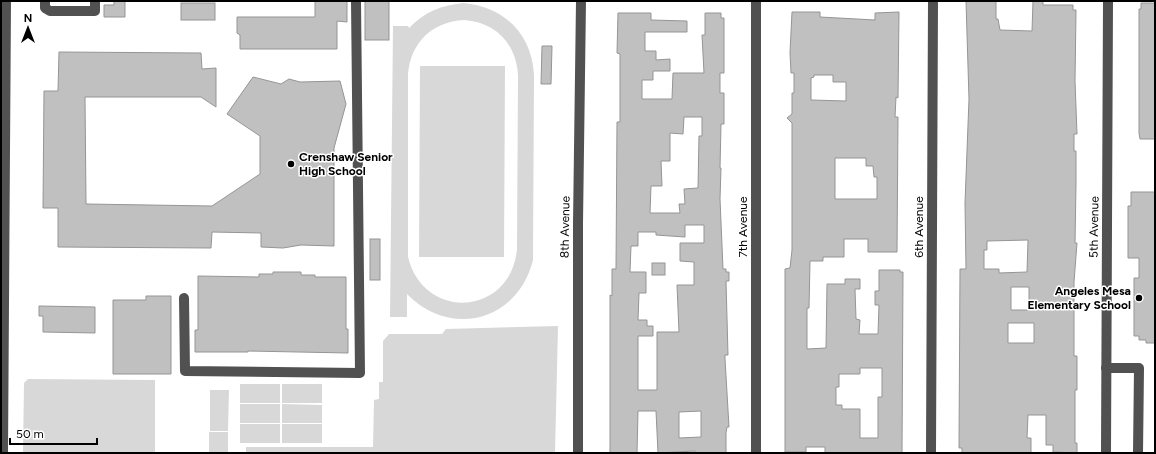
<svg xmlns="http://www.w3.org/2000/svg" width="1156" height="454" viewBox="0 0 1156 454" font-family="Figtree,sans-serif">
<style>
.green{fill:#d8d8d8;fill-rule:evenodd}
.building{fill:#c0c0c0;stroke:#959595;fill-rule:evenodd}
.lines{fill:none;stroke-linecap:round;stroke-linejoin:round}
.minor{stroke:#515151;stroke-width:10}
.poi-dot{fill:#000;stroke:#fff;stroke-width:1.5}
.labels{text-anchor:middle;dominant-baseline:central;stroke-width:3;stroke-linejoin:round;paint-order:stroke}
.poi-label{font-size:12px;font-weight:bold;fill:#000;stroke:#fff;text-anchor:start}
.street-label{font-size:12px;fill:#000;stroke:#fff}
</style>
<rect width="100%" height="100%" fill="#fff"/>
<!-- green -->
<g class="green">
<path d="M464 3C504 7 532 34 534 75L533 260C518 321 451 339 407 294V317H390L393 26H408L409 28C424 12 442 5 464 3ZM464 20C495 22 516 43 518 75L517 249C511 316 424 322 408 257V74C411 42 432 22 464 20Z"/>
<polygon points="420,66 505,66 504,257 419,257"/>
<polygon points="558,326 555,453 246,453 246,447 373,447 374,400 379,399 379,382 383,382 383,341 389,334 442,334 446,329"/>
<polygon points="28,379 155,380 155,453 23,453 24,383"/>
<rect x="240" y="384" width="40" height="19"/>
<rect x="282" y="384" width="40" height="19"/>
<polygon points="210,390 229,390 228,431 210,431"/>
<rect x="240" y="404" width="40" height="19"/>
<polygon points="282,404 322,405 322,423 282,423"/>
<rect x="240" y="424" width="40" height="19"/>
<rect x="282" y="424" width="40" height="19"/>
<rect x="209" y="432" width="19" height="21"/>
</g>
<!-- building -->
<g class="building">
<polygon points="114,1 125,1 125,17 104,17 104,5 114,5"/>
<polygon points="315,1 347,1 347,22 337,21 337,49 240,49 240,35 237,33 237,17 315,17"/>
<rect x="365" y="1" width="24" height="39"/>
<path d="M966 1H996V19H998L1000 30 1032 31 1033 1H1043V5H1073V10H1076L1075 81 1077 134H1074V151H1076V184L1075 243H1077L1074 282V356H1077V390H1075V443H1077V453L1053 452V445H1046V415H1028L1027 438H1031V453H962V448H959L960 269H966L965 203 969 99ZM1028 240 1027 272 999 273V269H984V250H987V241ZM1011 287H1029V310H1011ZM1008 323H1034V343H1008Z"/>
<rect x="181" y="3" width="34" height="17"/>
<polygon points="1141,3 1155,3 1155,139 1140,139 1139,133 1139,9 1141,9"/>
<path d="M792 12H820V17L875 20V13L899 12 898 98 896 97 895 117H898L897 252H868V239H844V257H823V261H810L809 308H807V349L826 348 827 284H845V279H860V289H855L856 319 860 320 859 334H878L879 305H875V291H879V270H900V272H903L902 453H825V447H806V452H785V269L790 268 792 250V123L787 118 792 114V93H794V73H791L790 53ZM814 75H833V82H846V101L811 100V78L814 77ZM835 158H866V166H873L874 177H877V199H835ZM860 368H882V397H878V438H860V409H842V405H836V387H839V374H860Z"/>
<path d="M618 13H651V20L687 21V32H645V51H656V60L670 59V71H653V80H642V99H672L673 73H704L702 35H705V13H721V18H724V73H720V93H724V124H721L720 168H721L720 199 723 269H726V272H729V281H726L728 355H725V359L729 427H727L726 433V453H695V451L658 453 656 411H638L637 453H610V295L612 296V269H616L617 122H620V54L617 53ZM684 117H702V136H699L698 188 684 189 685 204H679L680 213H650L651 186H662L661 161H670V133L683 134ZM685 225H704V243H680V261L694 262V285H677L679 332H657V390H638V336H653V326H647V320H638L639 293H646V272H630L631 246H638V232H656V235L685 237ZM701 411V437L679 438V412Z"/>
<polygon points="542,46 552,46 551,84 541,84"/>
<polygon points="59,52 201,53 202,69 216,68 216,107 201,97 85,97 86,204 212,206 260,174 260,136 227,114 253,77 281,84 289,79 300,82 340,81 346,104 334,148 334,246 301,245 283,248 261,247 261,233 212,232 211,248 58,247 58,208 43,208 44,91 58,91"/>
<polygon points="1131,192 1155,192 1155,343 1146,343 1146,340 1139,340 1139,336 1134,336 1134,278 1139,278 1139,258 1128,258 1128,206 1131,206"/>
<rect x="370" y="239" width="10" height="41"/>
<rect x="652" y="263" width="13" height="12"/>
<polygon points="273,272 301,272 301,275 315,275 315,277 346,277 346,329 348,329 348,353 248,351 248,352 195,352 195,330 198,330 198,276 259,277 259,274 273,274"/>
<polygon points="146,296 171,296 171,374 113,374 113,300 146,300"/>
<polygon points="39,306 95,307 95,333 43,332 43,316 39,316"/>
</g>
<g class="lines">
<!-- minor -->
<g class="minor">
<polyline points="45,1 45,8 50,11 95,11 95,1"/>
<polyline points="184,298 185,371 360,373 356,1"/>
<polyline points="1106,368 1139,368 1138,453"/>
<polyline points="3,453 6,1"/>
<polyline points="578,453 578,223 581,1"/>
<polyline points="756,453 756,1"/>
<polyline points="931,453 933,1"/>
<polyline points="1106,453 1108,1"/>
</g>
</g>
<!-- markers -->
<g class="poi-dot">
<circle cx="291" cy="164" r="4"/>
<circle cx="1139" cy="298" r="4"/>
</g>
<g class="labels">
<!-- poi labels -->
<g class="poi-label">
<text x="299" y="157">Crenshaw Senior<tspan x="299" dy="14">High School</tspan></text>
<text x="1131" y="291" text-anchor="end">Angeles Mesa<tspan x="1131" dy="14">Elementary School</tspan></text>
</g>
<!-- street labels -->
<g class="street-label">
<text transform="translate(565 227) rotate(-89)">8th Avenue</text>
<text transform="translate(743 227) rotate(-90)">7th Avenue</text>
<text transform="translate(919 227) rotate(-90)">6th Avenue</text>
<text transform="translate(1094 227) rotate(-89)">5th Avenue</text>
</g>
</g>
<!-- border -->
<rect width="1156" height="454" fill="none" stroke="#000000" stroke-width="4"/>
<!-- north arrow -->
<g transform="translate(28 28)" stroke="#ffffff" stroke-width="3" paint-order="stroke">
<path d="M0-3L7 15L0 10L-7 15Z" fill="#000000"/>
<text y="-6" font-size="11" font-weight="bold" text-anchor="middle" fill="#000000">N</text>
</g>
<!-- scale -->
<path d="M10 438v6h87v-6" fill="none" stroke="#000000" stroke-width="2"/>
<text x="16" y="438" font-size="12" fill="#000000" stroke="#ffffff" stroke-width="3" paint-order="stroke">50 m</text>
</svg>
